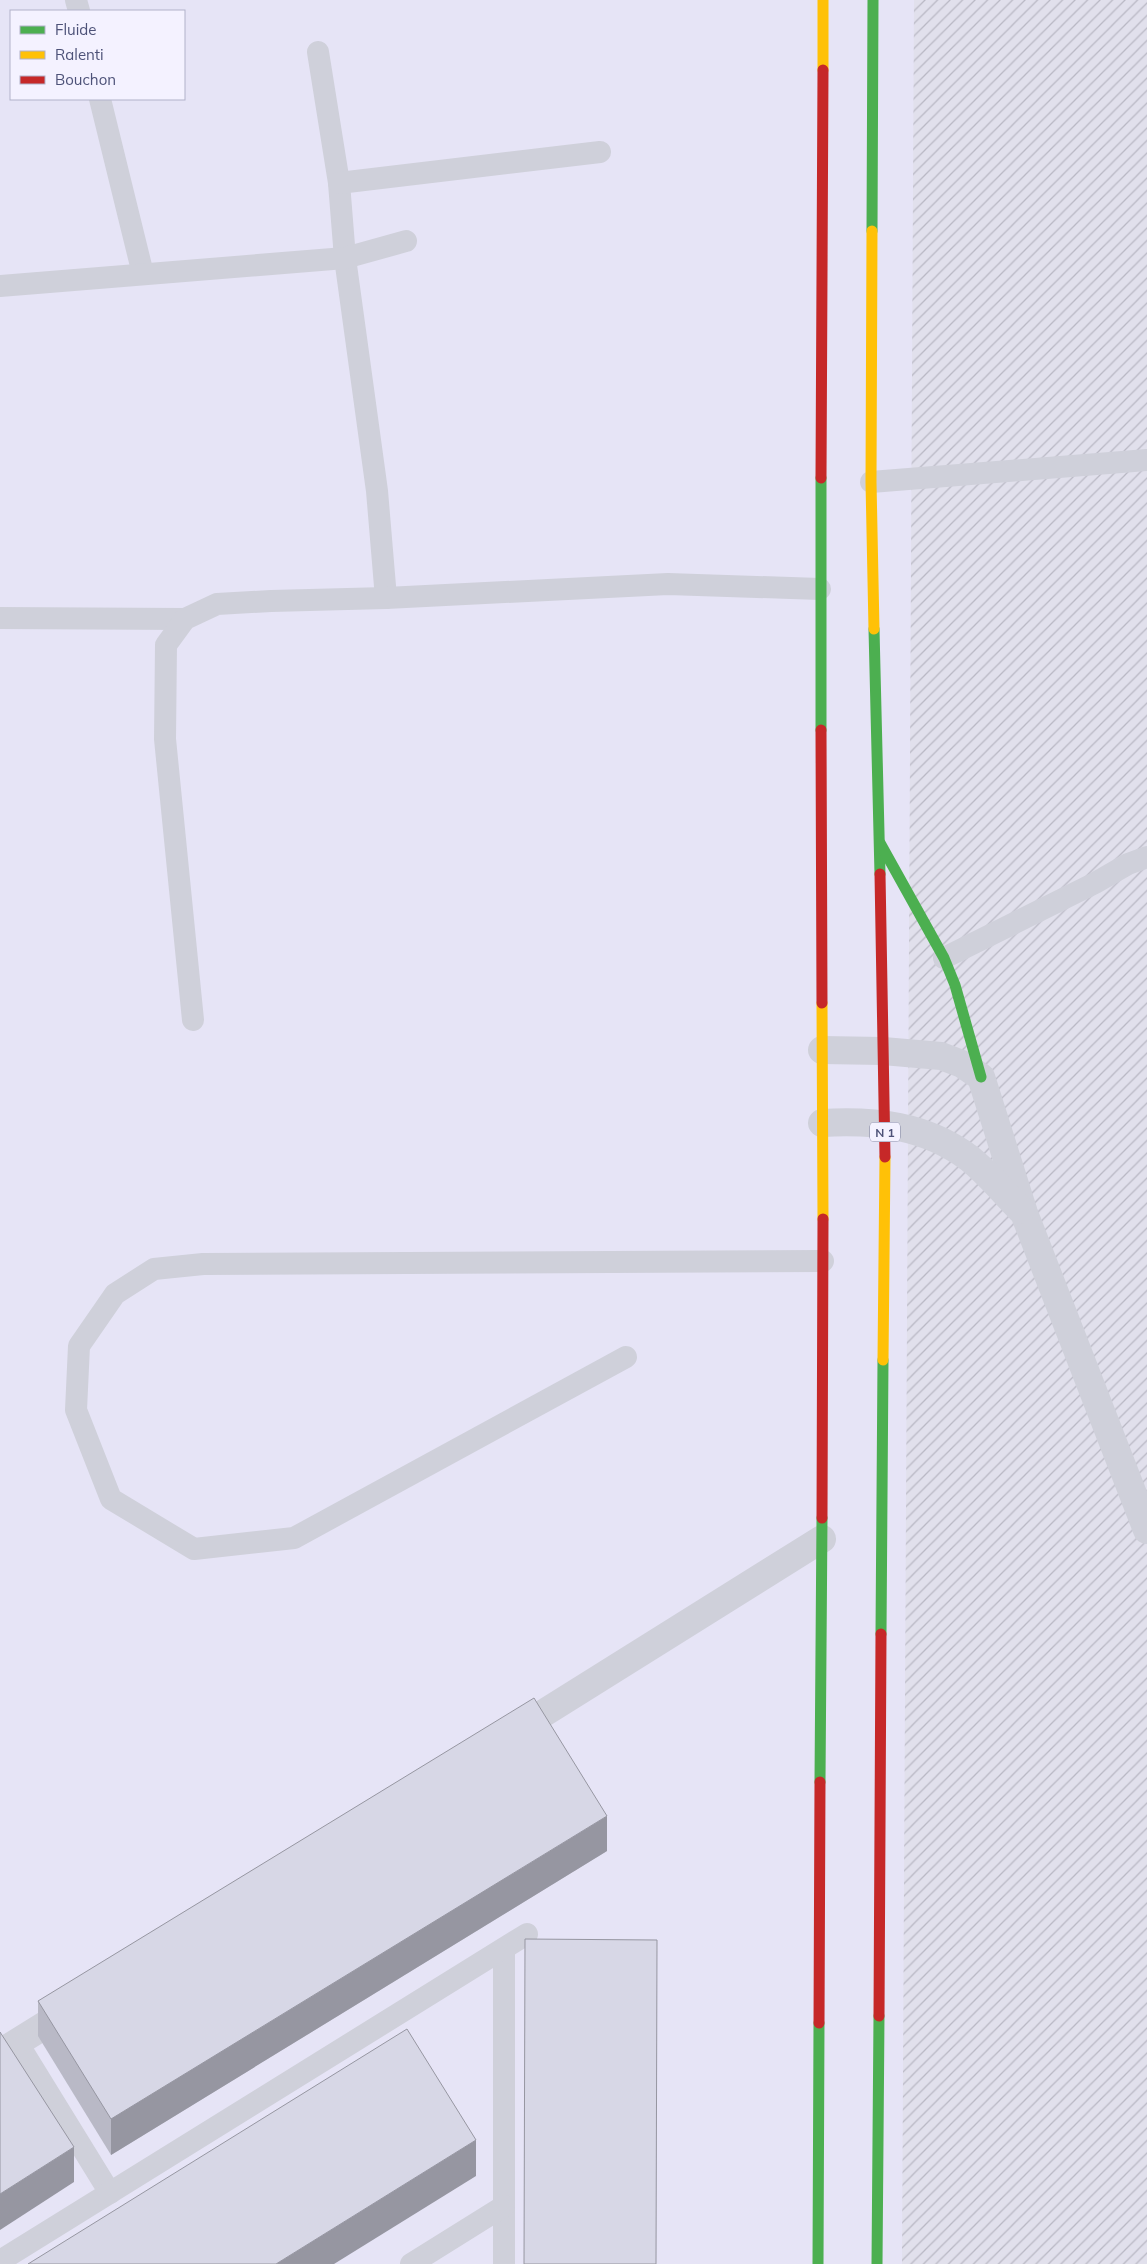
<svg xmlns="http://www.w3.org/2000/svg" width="1147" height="2264" viewBox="0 0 1147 2264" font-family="Mulish,sans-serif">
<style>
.residential{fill:#e6e4f6;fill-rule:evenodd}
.industrial{fill:url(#industrial-furrows)}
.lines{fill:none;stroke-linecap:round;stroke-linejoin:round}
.lane{stroke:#cfd0da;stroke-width:22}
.street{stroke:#cfd0da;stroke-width:28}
.fast{stroke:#4caf50;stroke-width:11}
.slow{stroke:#ffc107;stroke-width:11}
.jam{stroke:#c62828;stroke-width:11}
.wall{fill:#b9b9c6}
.shaded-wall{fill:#9696a1}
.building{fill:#d7d7e6;stroke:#9696a1}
.labels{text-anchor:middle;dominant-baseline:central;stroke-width:4.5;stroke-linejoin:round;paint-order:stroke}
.shield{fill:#f4f2ff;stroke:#7f82a0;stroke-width:1}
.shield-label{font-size:12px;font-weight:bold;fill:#4d5278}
</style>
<defs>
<pattern id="industrial-furrows" width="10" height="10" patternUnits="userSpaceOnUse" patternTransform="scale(1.25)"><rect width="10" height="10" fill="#e1e0ec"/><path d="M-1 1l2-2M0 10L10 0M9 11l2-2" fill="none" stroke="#b9b8c4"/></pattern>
</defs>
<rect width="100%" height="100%" fill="#f1eff9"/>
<!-- residential -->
<path class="residential" d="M0 0H1147V2264H0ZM11 11H184V99H11Z"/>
<!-- industrial -->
<polygon class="industrial" points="914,0 1147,0 1147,2264 902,2264"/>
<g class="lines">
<!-- lane -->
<g class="lane">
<polyline points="76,0 79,11"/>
<polyline points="318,52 339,183 345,258 377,491 386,598"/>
<polyline points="100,99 143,274"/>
<polyline points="339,183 600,152"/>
<polyline points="0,286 345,258 406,241"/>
<polyline points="871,482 1147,460"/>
<polyline points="0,618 185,619"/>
<polyline points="944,958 1095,883 1128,864 1147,857"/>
<polyline points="193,1020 165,739 166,645 185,619 217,604 271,601 386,598 668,584 820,589"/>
<polyline points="626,1357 294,1538 194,1549 111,1499 76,1410 79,1346 115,1294 154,1269 203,1264 823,1261"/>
<polyline points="504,1949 504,2264"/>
<polyline points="17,2042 110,2193"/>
<polyline points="0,2261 527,1934"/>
<polyline points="411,2264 504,2206"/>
</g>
<!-- street -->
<g class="street">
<polyline points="822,1050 883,1051 941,1056 962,1064 981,1077 1024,1213 1147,1530"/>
<path d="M822 1123C875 1120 925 1125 969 1158 988 1173 1004 1193 1021 1210"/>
<polyline points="512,1733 822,1539"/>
<polyline points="0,2053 71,2009"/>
</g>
<!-- fast -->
<g class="fast">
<polyline points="872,231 873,0"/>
<polyline points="821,478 821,730"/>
<polyline points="874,629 880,874"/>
<polyline points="880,843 944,958 955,985 981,1077"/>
<polyline points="881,1634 883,1360"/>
<polyline points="820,1782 822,1518"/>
<polyline points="818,2264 819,2023"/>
<polyline points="877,2264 879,2016"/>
</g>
<!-- slow -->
<g class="slow">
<polyline points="823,70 823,0"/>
<polyline points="872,231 871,482 874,629"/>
<polyline points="822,1003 823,1219"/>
<polyline points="883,1360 885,1157"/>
</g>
<!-- jam -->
<g class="jam">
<polyline points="821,478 823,70"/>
<polyline points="821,730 822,1003"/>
<polyline points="880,874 885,1157"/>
<polyline points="822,1518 823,1219"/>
<polyline points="879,2016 881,1634"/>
<polyline points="819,2023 820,1782"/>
</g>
</g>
<!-- wall -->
<polygon class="wall" points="607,1851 111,2155 38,2036 38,2001"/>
<!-- shaded-wall -->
<g class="shaded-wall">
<polygon points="607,1816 607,1851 111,2155 111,2119"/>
<polygon points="476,2140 476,2176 334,2264 276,2264"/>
<polygon points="74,2147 74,2182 0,2230 0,2194"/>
</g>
<!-- building -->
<g class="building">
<polygon points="534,1698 607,1816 111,2119 38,2001"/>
<polygon points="525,1939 657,1940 656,2264 524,2264"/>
<polygon points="407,2029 476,2140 276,2264 28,2264"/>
<polygon points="0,2032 74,2147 0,2194"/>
</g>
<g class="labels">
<!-- shield labels -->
<rect class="shield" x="870" y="1122.5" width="30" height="19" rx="4"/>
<g class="shield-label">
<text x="885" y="1132">N 1</text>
</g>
</g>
<!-- legend -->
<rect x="10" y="10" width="175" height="90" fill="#f4f2ff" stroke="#b1b2c9"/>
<rect x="20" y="26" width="25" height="8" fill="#4caf50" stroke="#b1b2c9"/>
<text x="55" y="35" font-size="15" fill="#4d5278">Fluide</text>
<rect x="20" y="51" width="25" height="8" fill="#ffc107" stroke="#b1b2c9"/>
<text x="55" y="60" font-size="15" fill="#4d5278">Ralenti</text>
<rect x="20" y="76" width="25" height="8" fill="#c62828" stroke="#b1b2c9"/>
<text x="55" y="85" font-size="15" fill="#4d5278">Bouchon</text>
</svg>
